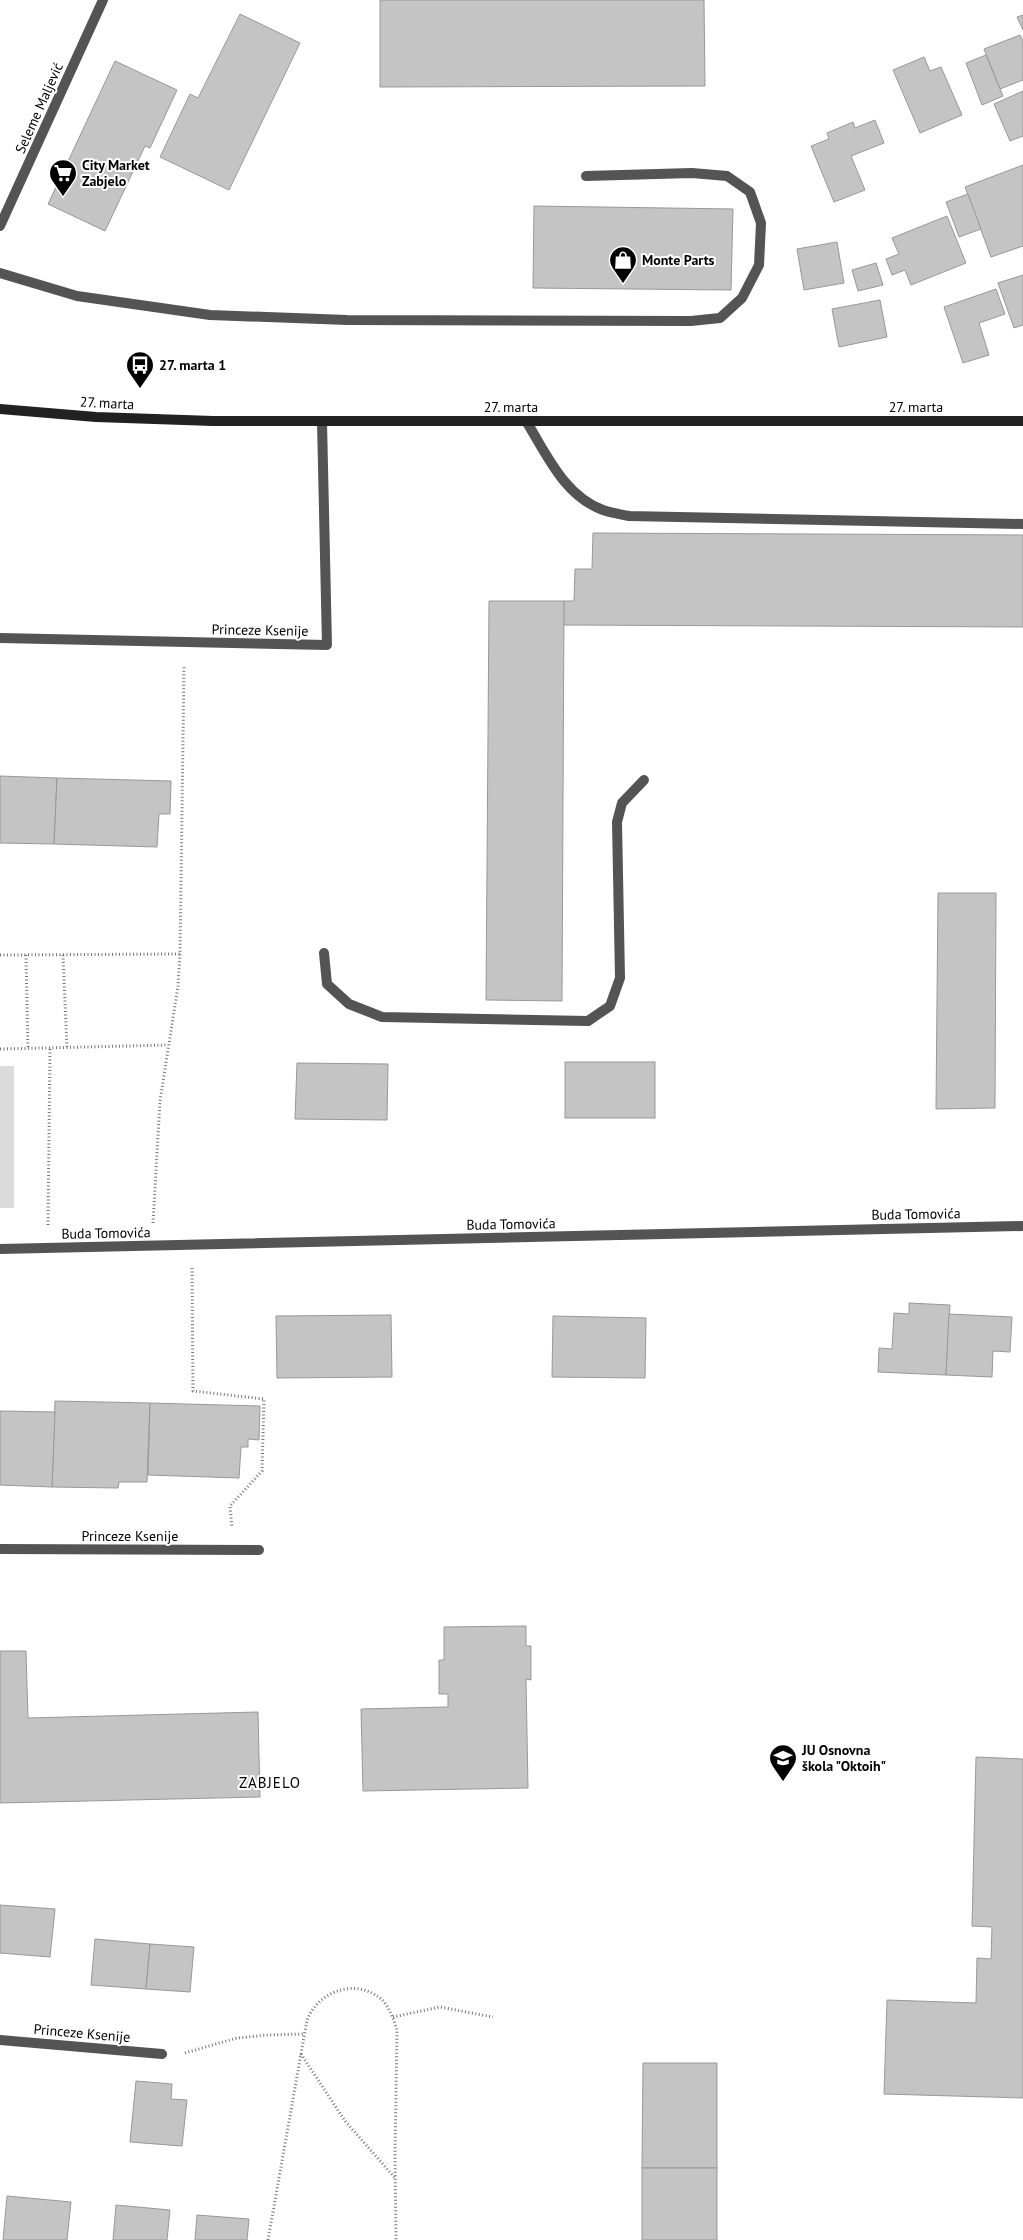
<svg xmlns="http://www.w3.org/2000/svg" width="1023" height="2240" viewBox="0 0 1023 2240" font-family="'PT Sans',sans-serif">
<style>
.green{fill:#dbdbdb}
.building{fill:#c4c4c4;stroke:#989898}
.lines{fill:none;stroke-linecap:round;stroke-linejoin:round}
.path{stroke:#767676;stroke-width:3;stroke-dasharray:1 2.5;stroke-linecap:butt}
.lane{stroke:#545454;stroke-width:10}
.street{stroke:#545454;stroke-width:10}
.secondary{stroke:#212121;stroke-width:10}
.labels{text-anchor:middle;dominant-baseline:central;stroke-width:4;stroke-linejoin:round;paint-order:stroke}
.street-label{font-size:14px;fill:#000;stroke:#fff}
.poi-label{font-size:14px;font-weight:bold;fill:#000;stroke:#fff;text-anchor:start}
.neighbourhood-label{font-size:15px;letter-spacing:1px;fill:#000;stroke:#fff}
</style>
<rect width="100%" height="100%" fill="#fff"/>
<!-- green -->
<rect class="green" x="0" y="1066" width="14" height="142"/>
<!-- building -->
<g class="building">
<polygon points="380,0 704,0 705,86 380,87"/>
<polygon points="240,14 300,43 229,190 160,157 190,94 198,98"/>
<polygon points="1023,15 1023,30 1017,17"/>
<polygon points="1020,35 1023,41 1023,80 1000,89 984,49"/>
<polygon points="986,55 1003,96 982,105 966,63"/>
<polygon points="924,57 930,71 941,67 962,115 920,133 893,70"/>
<polygon points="115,61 177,90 150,148 145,146 105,231 48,204"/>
<polygon points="1023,91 1023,136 1010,141 994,104"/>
<polygon points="875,120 884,143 851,156 865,190 834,202 811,146 829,139 827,133 853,122 855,128"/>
<polygon points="1023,165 1023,246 991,257 965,187"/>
<polygon points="968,194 981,229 959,237 946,202"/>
<polygon points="534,206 733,209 731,290 533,288"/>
<polygon points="947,216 966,263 911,285 905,270 892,275 886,259 899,254 892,238"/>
<polygon points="837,242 844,283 804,290 797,249"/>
<polygon points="876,263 883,285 858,291 852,270"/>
<polygon points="1023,275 1023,325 1014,328 998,283"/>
<polygon points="996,289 1005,314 979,323 989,355 963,363 944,307"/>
<polygon points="880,300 887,337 839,347 832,309"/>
<polygon points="593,533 1023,535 1023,627 563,625 564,601 574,601 575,569 592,569"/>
<polygon points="489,601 564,601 562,1001 486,1000"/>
<polygon points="0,776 57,778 54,844 0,843"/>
<polygon points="57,778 171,781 170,814 159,814 157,847 54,844"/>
<polygon points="938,893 996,893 995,1108 936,1109"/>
<rect x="565" y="1062" width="90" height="56"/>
<polygon points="297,1063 388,1064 387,1120 295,1119"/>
<polygon points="909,1303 950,1305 946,1375 878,1372 879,1348 892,1349 894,1313 909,1314"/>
<polygon points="949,1314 1012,1317 1010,1352 993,1351 992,1377 946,1375"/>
<polygon points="391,1315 392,1377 277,1378 276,1316"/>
<polygon points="553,1316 646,1318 645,1378 552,1377"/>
<polygon points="55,1401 150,1403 147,1482 119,1482 118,1488 52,1487"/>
<polygon points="150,1403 260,1406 259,1440 248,1439 248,1447 241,1447 239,1478 148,1475"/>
<polygon points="0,1411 55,1412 52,1487 0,1485"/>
<polygon points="526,1626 526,1646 531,1646 531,1680 526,1679 528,1788 363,1791 361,1709 448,1707 448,1694 439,1694 439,1660 444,1660 444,1627"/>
<polygon points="0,1651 26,1651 28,1718 258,1712 260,1797 0,1803"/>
<polygon points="976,1757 1023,1759 1023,2098 884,2094 887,2000 976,2003 977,1958 991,1959 992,1927 972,1926"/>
<polygon points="0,1905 55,1909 50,1957 0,1953"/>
<polygon points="95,1939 150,1944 146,1989 91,1985"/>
<polygon points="150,1944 194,1947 190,1992 146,1989"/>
<polygon points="643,2063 717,2063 717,2168 642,2168"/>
<polygon points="136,2081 172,2084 171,2099 187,2100 182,2146 130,2142"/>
<rect x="642" y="2168" width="75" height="72"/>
<polygon points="7,2196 71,2202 67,2240 3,2240"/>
<polygon points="116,2205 170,2210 167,2240 113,2240"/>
<polygon points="197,2215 249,2219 247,2240 195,2240"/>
</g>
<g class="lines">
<!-- path -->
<g class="path">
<polyline points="0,955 180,954"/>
<polyline points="26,955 28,1049"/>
<polyline points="63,955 67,1048"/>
<polyline points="0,1049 168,1045"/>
<polyline points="153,1223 160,1101 178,986 180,954 184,666"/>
<polyline points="48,1225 50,1049"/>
<polyline points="192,1268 193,1391 264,1399 262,1471 230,1506 232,1528"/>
<polyline points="393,2017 440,2007 493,2017"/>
<polyline points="185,2053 237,2038 268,2035 304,2034"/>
<polyline points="301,2054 345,2121 395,2178"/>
<path d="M268 2240 307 2020C318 1992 355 1977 381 1999 389 2006 394 2020 397 2030L395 2155 396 2240"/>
</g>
<!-- lane -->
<g class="lane">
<polyline points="0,273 77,296 210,315 347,320 691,321 720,318 742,298 759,265 761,223 750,192 727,176 692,173 586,176"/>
<path d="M526 421C546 453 564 496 603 510 611 513 620 514 629 516L1023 524"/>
<polyline points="324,953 327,984 349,1004 382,1017 588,1021 610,1006 620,978 617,822 622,803 644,780"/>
</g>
<!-- street -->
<g class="street">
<polyline points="0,226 103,0"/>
<polyline points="0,638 327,645 322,422"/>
<polyline points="0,1249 1023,1226"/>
<polyline points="0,1549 259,1550"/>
<polyline points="0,2040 162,2054"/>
</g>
<!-- secondary -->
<polyline class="secondary" points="0,409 96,417 213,421 1023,421"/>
</g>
<!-- icons -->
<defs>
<g id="supermarket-pin" transform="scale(1.4375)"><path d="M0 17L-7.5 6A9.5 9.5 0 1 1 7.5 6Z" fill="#000" stroke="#fff"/><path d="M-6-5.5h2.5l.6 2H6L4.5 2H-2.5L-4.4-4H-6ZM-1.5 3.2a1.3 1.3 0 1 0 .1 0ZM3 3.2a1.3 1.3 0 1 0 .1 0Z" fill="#fff"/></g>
<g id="shop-pin" transform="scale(1.4375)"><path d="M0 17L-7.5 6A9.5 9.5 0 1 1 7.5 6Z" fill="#000" stroke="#fff"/><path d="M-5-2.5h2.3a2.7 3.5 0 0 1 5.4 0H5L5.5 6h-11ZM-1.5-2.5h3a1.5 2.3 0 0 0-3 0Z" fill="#fff"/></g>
<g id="bus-pin" transform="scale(1.4375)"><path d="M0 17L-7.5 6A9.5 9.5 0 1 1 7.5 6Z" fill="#000" stroke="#fff"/><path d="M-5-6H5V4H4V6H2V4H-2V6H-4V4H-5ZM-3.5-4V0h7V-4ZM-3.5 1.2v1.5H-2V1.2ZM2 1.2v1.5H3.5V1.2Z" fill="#fff"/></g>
<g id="school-pin" transform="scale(1.4375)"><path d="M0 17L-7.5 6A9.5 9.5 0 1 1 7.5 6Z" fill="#000" stroke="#fff"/><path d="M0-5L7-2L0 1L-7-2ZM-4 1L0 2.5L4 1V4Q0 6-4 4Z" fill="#fff"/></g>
</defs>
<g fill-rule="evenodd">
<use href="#supermarket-pin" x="63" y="173"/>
<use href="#shop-pin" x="623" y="260"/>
<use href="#bus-pin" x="140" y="365"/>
<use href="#school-pin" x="783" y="1758"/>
</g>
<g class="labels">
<!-- street labels -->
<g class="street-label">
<text transform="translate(39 108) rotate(-66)">Seleme Maljević</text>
<text transform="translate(107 403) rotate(3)">27. marta</text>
<text x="511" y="407">27. marta</text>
<text x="916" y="407">27. marta</text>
<text transform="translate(260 630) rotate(1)">Princeze Ksenije</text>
<text transform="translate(916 1214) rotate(-1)">Buda Tomovića</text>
<text transform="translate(511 1224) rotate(-1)">Buda Tomovića</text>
<text transform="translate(106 1233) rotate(-1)">Buda Tomovića</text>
<text x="130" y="1536">Princeze Ksenije</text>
<text transform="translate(82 2033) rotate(5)">Princeze Ksenije</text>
</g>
<!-- poi labels -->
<g class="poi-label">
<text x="82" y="165">City Market<tspan x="82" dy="16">Zabjelo</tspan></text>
<text x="642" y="260">Monte Parts</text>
<text x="159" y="365">27. marta 1</text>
<text x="802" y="1750">JU Osnovna<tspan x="802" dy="16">škola "Oktoih"</tspan></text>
</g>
<!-- neighbourhood labels -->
<g class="neighbourhood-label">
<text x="270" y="1782">ZABJELO</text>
</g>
</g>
</svg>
